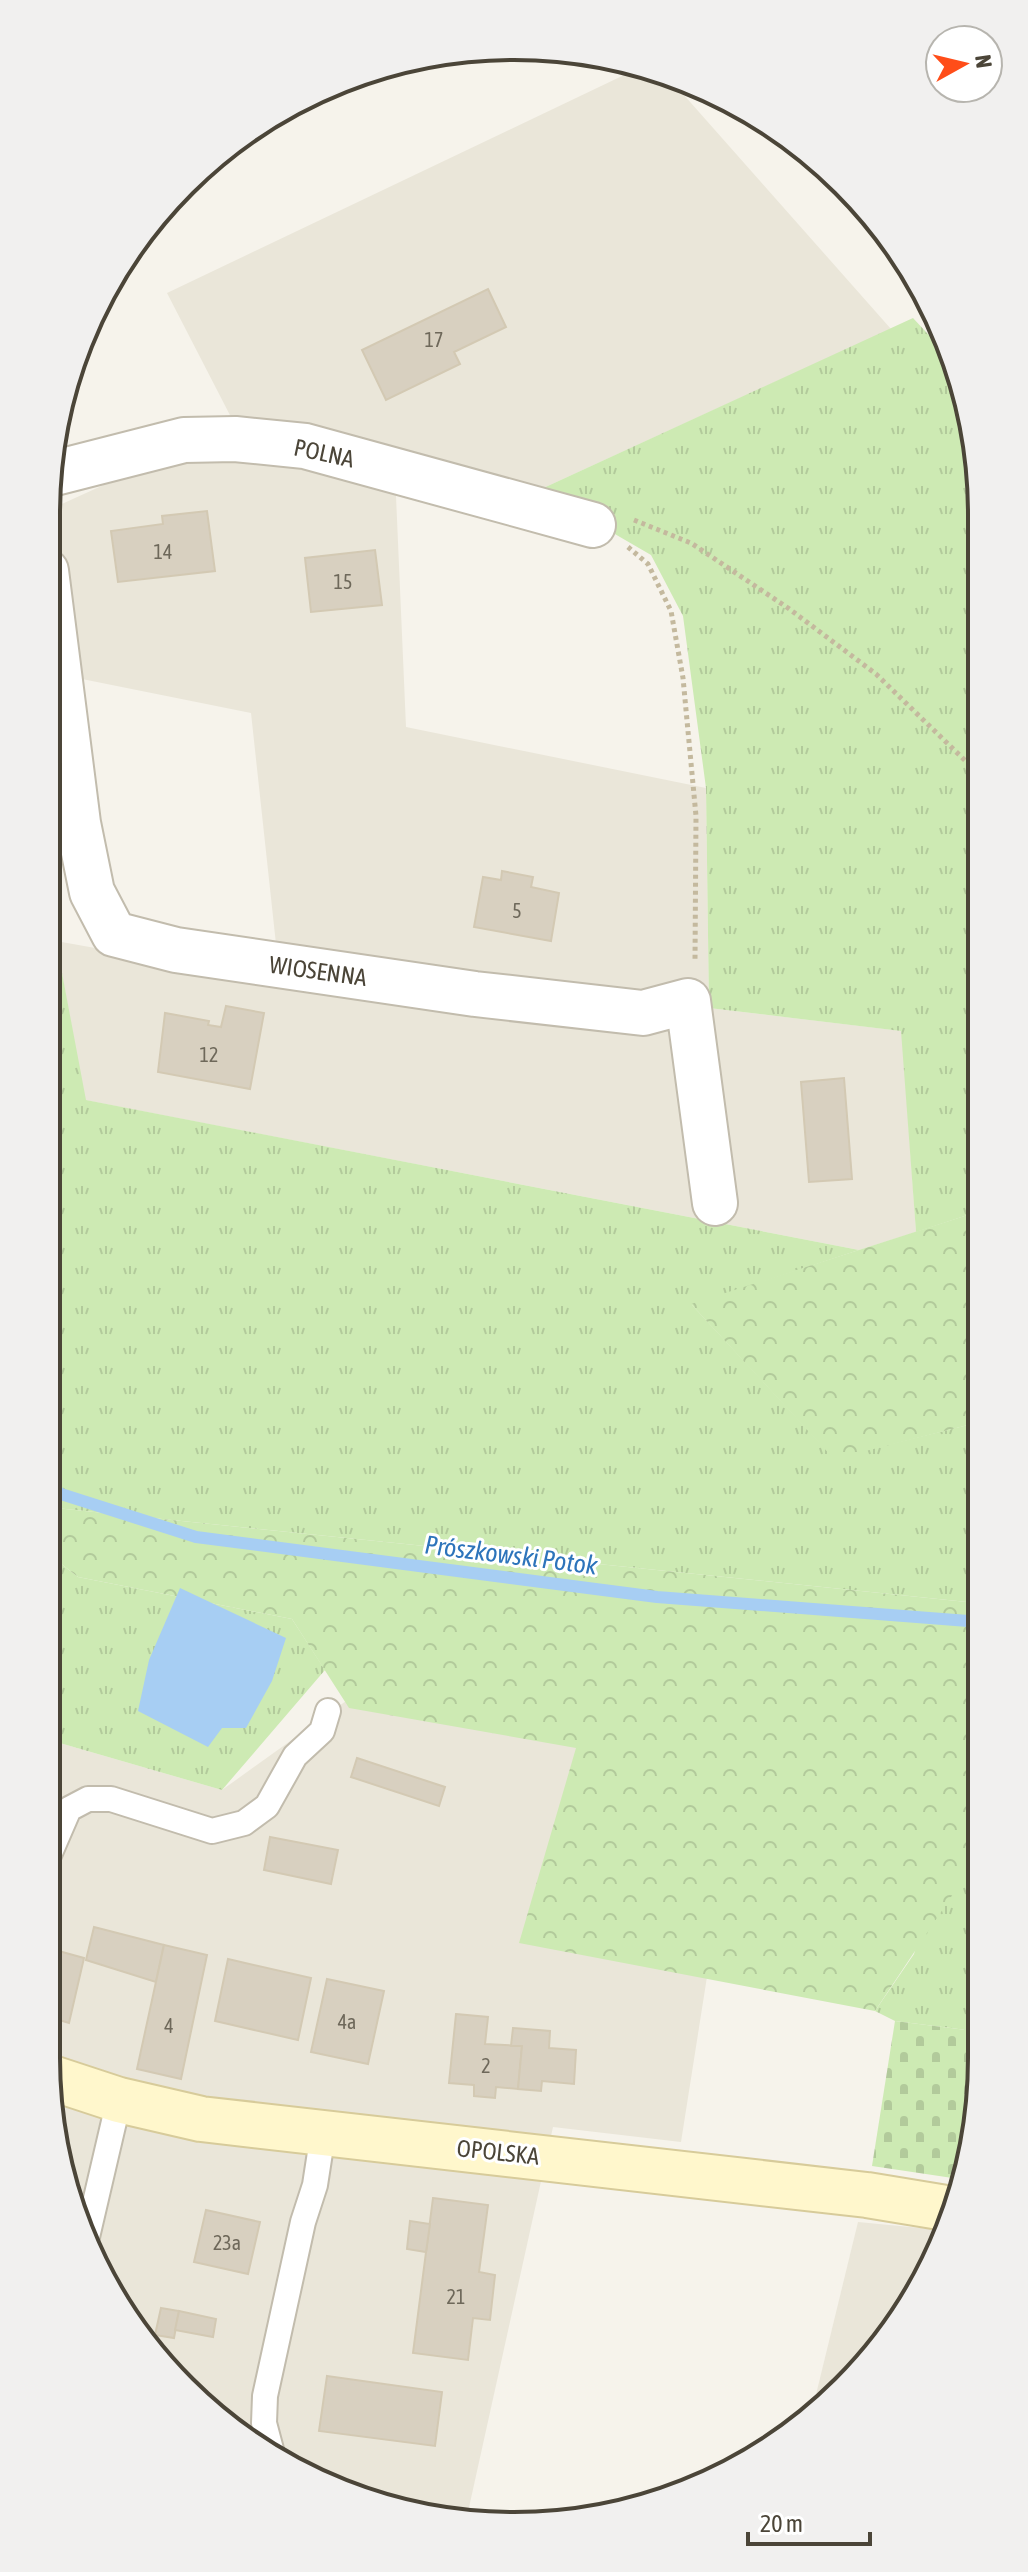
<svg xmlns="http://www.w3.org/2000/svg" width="1028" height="2572" viewBox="0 0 1028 2572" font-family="'Asap Condensed',sans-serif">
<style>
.residential{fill:#eae6d9}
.grass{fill:url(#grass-tufts)}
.forest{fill:url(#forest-crowns)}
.cemetery{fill:url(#cemetery-stones)}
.water{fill:#a7cef3}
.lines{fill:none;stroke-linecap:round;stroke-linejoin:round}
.stream{stroke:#a7cef3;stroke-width:12}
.building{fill:#d8d0c0;stroke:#d3c9b3;stroke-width:2}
.lane-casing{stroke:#c2bcad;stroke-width:28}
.street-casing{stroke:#c2bcad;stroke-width:48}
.secondary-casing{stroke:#d7cb9a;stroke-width:48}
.path{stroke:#c4b99e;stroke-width:5;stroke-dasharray:4 4;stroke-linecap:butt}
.lane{stroke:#fff;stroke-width:24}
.street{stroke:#fff;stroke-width:44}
.secondary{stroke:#fff7cc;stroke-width:44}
.rail-casing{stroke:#999;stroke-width:9}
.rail{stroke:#fff;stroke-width:6;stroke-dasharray:18;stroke-linecap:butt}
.labels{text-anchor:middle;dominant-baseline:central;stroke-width:6;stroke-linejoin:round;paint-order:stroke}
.number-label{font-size:20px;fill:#6e685a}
.street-label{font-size:24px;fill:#4b4538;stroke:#fff}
.water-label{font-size:26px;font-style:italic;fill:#2d74bb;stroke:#fff}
.rim{fill:none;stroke:#4b4538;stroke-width:4}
</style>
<defs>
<pattern id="grass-tufts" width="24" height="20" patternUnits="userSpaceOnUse" patternTransform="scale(2)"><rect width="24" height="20" fill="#cdeab3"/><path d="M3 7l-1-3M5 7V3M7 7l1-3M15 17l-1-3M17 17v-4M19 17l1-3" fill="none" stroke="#b2ca9b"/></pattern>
<pattern id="forest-crowns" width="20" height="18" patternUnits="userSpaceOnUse" patternTransform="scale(2)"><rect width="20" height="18" fill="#cdeab3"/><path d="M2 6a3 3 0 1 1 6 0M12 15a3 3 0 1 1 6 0" fill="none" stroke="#b2ca9b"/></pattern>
<pattern id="cemetery-stones" width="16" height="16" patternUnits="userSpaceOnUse" patternTransform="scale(2)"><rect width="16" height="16" fill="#cdeab3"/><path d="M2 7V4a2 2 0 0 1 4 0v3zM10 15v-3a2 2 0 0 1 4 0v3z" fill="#b2ca9b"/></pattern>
</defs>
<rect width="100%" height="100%" fill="#f6f3eb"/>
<!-- residential -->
<g class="residential">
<polygon points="643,66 668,77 891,329 539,490 394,450 406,727 706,788 709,1008 902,1031 916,1232 859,1250 85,1100 56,941 280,981 251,713 77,678 53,508 150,464 250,454 167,293"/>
<polygon points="353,1696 599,1736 712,1945 681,2142 553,2127 466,2521 452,2522 280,2464 162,2366 71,2209 46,2058 46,1739 222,1790"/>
<polygon points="858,2222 941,2230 886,2343 812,2411"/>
</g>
<!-- grass -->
<g class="grass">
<polygon points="913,318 954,362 978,452 980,1211 916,1232 901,1031 709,1008 706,788 683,616 651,555 539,490"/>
<polygon points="46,940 56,941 86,1100 859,1250 692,1305 834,1458 980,1422 981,1607 967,1602 46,1507"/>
<polygon points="46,1552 78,1577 292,1619 325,1670 222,1790 46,1739"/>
<polygon points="981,1714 982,2032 895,2021 875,2011 914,1954"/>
</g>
<!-- forest -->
<g class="forest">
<polygon points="980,1211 980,1422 834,1459 691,1304"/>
<polygon points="46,1507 967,1602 981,1607 981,1852 875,2011 519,1943 576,1748 349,1708 292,1619 78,1577 46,1552"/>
</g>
<!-- cemetery -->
<polygon class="cemetery" points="895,2021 982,2032 982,2058 966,2180 872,2166"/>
<!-- water -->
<polygon class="water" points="180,1588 286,1638 272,1681 246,1728 222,1728 208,1747 138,1711 149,1660"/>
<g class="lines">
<!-- stream -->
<polyline class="stream" points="46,1484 61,1494 196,1537 657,1597 981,1622"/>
</g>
<!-- building -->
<g class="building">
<polygon points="488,289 506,327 454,352 460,364 386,400 362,350"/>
<polygon points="207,511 215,571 118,582 111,531 163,524 162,516"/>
<polygon points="375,550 382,605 311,612 305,558"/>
<polygon points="502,871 533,877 531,887 559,893 551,941 474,927 483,877 501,880"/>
<polygon points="226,1006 264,1013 250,1089 158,1072 165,1013 209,1021 208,1025 221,1027"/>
<polygon points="844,1078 852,1179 809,1182 801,1082"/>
<polygon points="357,1758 445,1787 439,1806 351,1777"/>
<polygon points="270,1837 338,1850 331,1884 264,1870"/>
<polygon points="94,1927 164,1945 156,1982 86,1960"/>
<polygon points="164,1945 207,1955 181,2079 137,2069"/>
<polygon points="55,1950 84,1958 69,2023 46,2016 46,1984"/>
<polygon points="228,1959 311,1978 298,2040 215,2021"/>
<polygon points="327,1979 384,1991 368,2064 311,2052"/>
<polygon points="456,2014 488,2017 485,2044 522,2046 518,2089 496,2087 495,2098 474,2096 474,2085 449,2083"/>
<polygon points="513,2028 550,2031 549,2048 576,2050 574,2084 542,2081 541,2091 518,2089 522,2046 511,2046"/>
<polygon points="66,2179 74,2181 70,2200"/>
<polygon points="433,2198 488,2205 479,2272 495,2275 490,2320 473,2318 468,2360 413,2353"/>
<polygon points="206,2210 260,2222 248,2274 194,2262"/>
<polygon points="410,2221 430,2224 426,2252 407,2249"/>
<polygon points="161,2308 179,2311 174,2338 155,2335"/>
<polygon points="179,2311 216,2319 213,2337 175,2330"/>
<polygon points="327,2376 442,2392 435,2446 319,2431"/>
</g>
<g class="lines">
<!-- lane casing -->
<g class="lane-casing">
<g id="lane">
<polyline points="46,1862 69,1809 88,1799 111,1799 212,1831 244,1823 267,1806 295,1756 322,1731 328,1711"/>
<polyline points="87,2237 119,2100"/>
<polyline points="273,2457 264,2423 265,2396 303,2222 315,2185 323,2133"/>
</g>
</g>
<!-- street casing -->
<g class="street-casing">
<g id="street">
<polyline points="51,474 184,440 235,439 305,446 593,525"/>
<polyline points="46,571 78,823 92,892 114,934 176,950 475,994 643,1013 688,1001 715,1203"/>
</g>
</g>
<!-- secondary casing -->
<g class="secondary-casing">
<polyline id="secondary" points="49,2077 119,2100 201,2119 867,2195 952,2209"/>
</g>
<!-- path -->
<g class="path">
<polyline points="634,520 691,543 788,608 876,674 979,774"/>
<polyline points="628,547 648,564 671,611 683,678 696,816 695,960"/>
</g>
<!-- lane -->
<use href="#lane" class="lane"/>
<!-- street -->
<use href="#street" class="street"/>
<!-- secondary -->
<use href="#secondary" class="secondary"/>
<!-- rail casing -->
<g class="rail-casing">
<polyline id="rail" points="849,191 872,214"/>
</g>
<!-- rail -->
<use href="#rail" class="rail"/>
</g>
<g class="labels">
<!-- number labels -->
<g class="number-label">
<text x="434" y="339">17</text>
<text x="163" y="551">14</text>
<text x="343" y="581">15</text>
<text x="517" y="910">5</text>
<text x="209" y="1054">12</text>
<text x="347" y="2021">4a</text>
<text x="169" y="2025">4</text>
<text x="486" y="2065">2</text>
<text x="227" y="2242">23a</text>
<text x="456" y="2296">21</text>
</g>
<!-- street labels -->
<g class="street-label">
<text transform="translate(324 453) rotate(12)">POLNA</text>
<text transform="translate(318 971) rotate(8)">WIOSENNA</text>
<text transform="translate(498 2152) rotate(6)">OPOLSKA</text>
</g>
<!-- water labels -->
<g class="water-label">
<text transform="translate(511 1555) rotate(7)">Prószkowski Potok</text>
</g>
</g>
<!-- crop -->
<path d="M0 0H1028V2572H0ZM514 60H514A454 454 0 0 1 968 514V2058A454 454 0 0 1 514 2512H514A454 454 0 0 1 60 2058V514A454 454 0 0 1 514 60Z" fill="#f1f0ef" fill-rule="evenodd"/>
<path class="rim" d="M514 60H514A454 454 0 0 1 968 514V2058A454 454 0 0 1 514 2512H514A454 454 0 0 1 60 2058V514A454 454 0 0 1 514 60Z"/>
<!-- north arrow -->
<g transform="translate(964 64) rotate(82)"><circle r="38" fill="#ffffff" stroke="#b7b5af" stroke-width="2"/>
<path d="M0-6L14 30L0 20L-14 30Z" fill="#ff4d19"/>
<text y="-12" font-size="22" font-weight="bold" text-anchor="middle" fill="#4b4538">N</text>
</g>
<!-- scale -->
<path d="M748 2532v12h122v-12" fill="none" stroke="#4b4538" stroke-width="4"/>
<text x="760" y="2532" font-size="24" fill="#4b4538" stroke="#ffffff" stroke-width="6" paint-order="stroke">20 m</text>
</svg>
